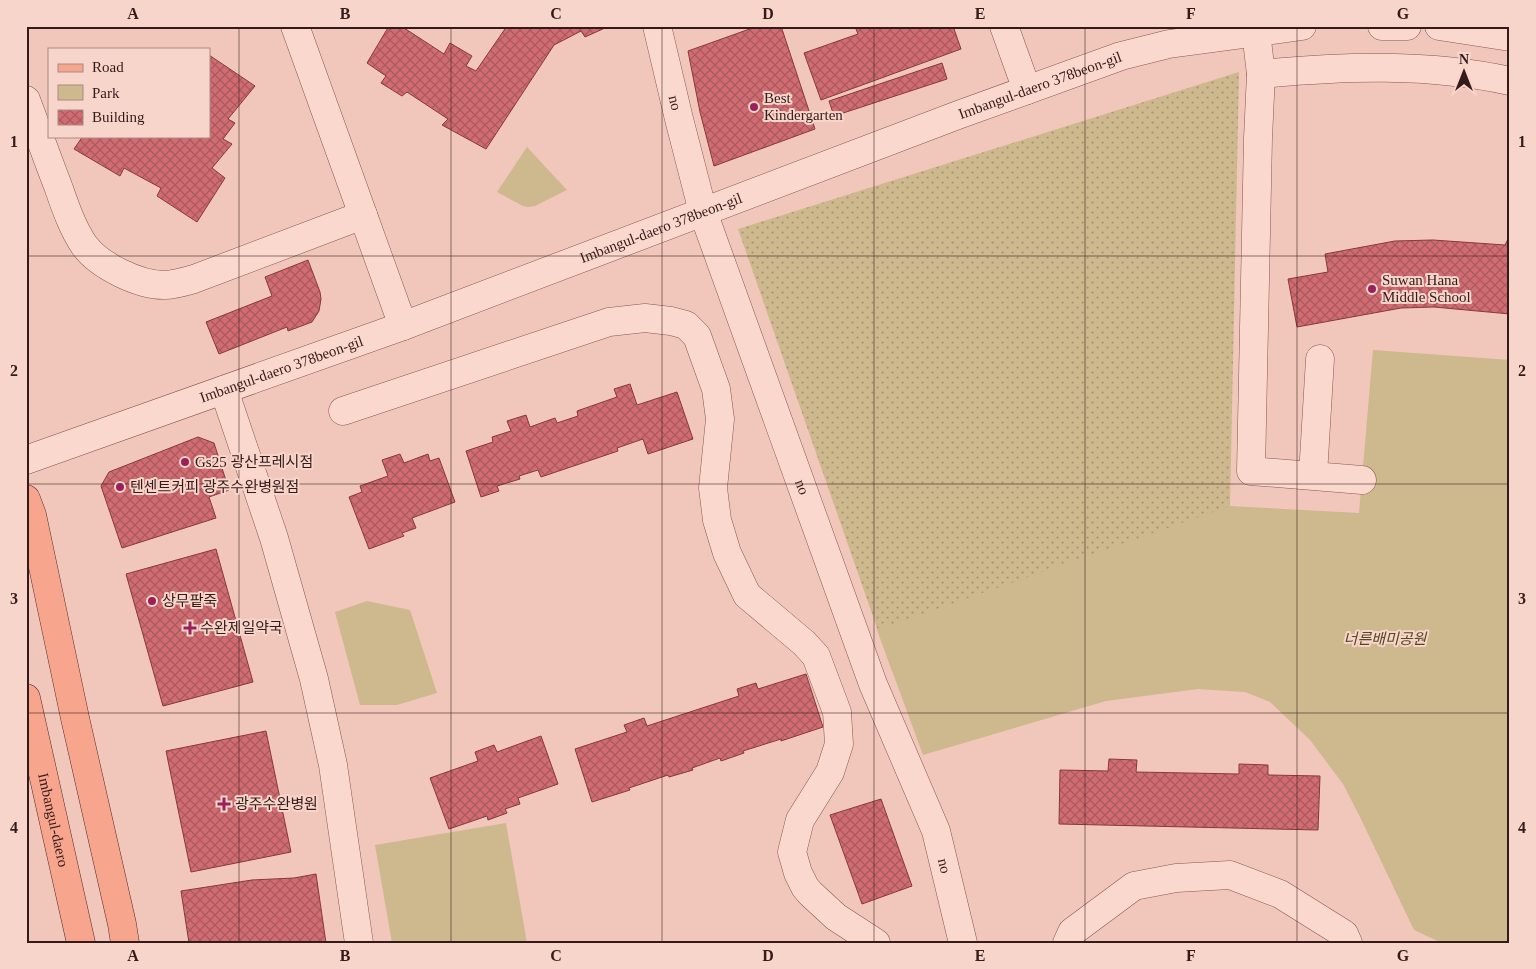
<svg xmlns="http://www.w3.org/2000/svg" width="1536" height="969" viewBox="0 0 1536 969" font-family="'Times New Roman','Noto Sans KR',serif">
<style>
.grass{fill:url(#grass-dots)}
.park{fill:#ceb88e}
.building{fill:url(#building-cross-hatch);stroke:#88383d}
.lines{fill:none;stroke-linecap:round;stroke-linejoin:round}
.minor-casing{stroke:#875753;stroke-width:29}
.major-casing{stroke:#542929;stroke-width:29}
.minor{stroke:#fbd8cd;stroke-width:28}
.major{stroke:#f7a58d;stroke-width:28}
.grid{fill:none;stroke:#351a1a;stroke-width:1;stroke-opacity:0.55}
.poi-dot{fill:#992059;stroke:#f7d5ca;stroke-width:2}
.labels{text-anchor:middle;dominant-baseline:central;stroke-width:4;stroke-linejoin:round;paint-order:stroke}
.street-label{font-size:15px;fill:#351a1a;stroke:#f7d5ca}
.poi-label{font-size:15px;fill:#351a1a;stroke:#f7d5ca;text-anchor:start}
.park-label{font-size:15px;font-style:italic;fill:#53481f;stroke:#f7d5ca}
.neatline{fill:none;stroke:#351a1a;stroke-width:2}
.grid-label{font-size:16px;text-anchor:middle;font-weight:bold;fill:#351a1a}
</style>
<defs>
<pattern id="grass-dots" width="8" height="8" patternUnits="userSpaceOnUse" patternTransform="scale(1.25)"><rect width="8" height="8" fill="#ceb88e"/><path d="M2 2h.1M6 6h.1" fill="none" stroke="#a89573" stroke-width="1.8" stroke-linecap="round"/></pattern>
<pattern id="building-cross-hatch" width="8" height="8" patternUnits="userSpaceOnUse" patternTransform="scale(1.25)"><rect width="8" height="8" fill="#d16d72"/><path d="M0 0l8 8M0 8l8-8" fill="none" stroke="#aa595d"/></pattern>
</defs>
<rect width="100%" height="100%" fill="#f0c7ba"/>
<!-- grass -->
<polygon class="grass" points="1239,72 1230,506 892,671 738,229"/>
<!-- park -->
<g class="park">
<polygon points="527,147 567,190 535,206 528,207 523,206 497,192"/>
<polygon points="1373,350 1510,360 1510,943 1442,943 1414,930 1359,815 1343,784 1310,740 1270,702 1245,692 1198,689 1106,701 923,755 877,630 1230,506 1359,513"/>
<polygon points="367,601 410,610 437,693 397,705 360,705 335,612"/>
<polygon points="506,823 527,943 392,943 375,845"/>
</g>
<!-- building -->
<g class="building">
<polygon points="389,26 401,26 444,54 450,43 472,56 466,66 476,71 507,26 604,26 605,28 585,37 581,31 554,45 486,149 442,125 448,119 407,92 402,96 381,83 386,76 367,63"/>
<polygon points="758,26 781,26 815,129 714,166 700,112 688,51"/>
<polygon points="862,26 953,26 961,49 821,100 804,53 858,34 856,29"/>
<polygon points="209,55 255,86 228,119 235,123 223,139 232,144 212,168 225,178 197,222 157,196 161,188 124,168 120,176 74,149 83,136 209,136"/>
<polygon points="942,63 947,79 834,116 829,101"/>
<polygon points="1510,235 1510,314 1434,307 1401,308 1297,327 1288,279 1328,272 1325,254 1395,241 1433,240 1505,245"/>
<polygon points="308,260 320,292 321,299 319,311 312,322 288,331 287,327 219,354 206,322 272,296 265,277"/>
<polygon points="630,384 637,405 677,392 693,439 648,454 643,439 617,448 618,451 541,477 538,470 519,476 520,479 497,486 499,491 481,497 466,451 493,442 492,437 511,431 507,421 526,415 530,427 555,418 557,423 578,416 577,411 617,397 614,389"/>
<polygon points="198,437 214,443 229,490 209,497 216,518 122,548 101,486 109,472"/>
<polygon points="400,454 404,463 428,454 430,461 439,458 455,502 412,518 416,528 402,533 404,536 369,549 349,497 362,492 360,486 388,476 382,460"/>
<polygon points="216,549 253,682 163,706 126,574"/>
<polygon points="806,674 823,727 781,741 781,739 743,751 744,753 721,761 720,758 692,768 693,770 669,777 668,775 629,788 630,790 592,802 575,749 627,732 624,725 644,718 647,726 739,696 737,689 756,683 758,689"/>
<polygon points="266,731 291,852 191,872 166,751"/>
<polygon points="541,736 558,784 518,798 520,804 505,809 507,813 488,820 487,816 449,829 430,778 478,761 475,752 494,745 497,752"/>
<polygon points="1109,759 1137,760 1136,772 1239,774 1239,764 1268,765 1268,775 1320,776 1318,830 1059,824 1060,770 1108,771"/>
<polygon points="881,799 912,886 862,904 830,815"/>
<polygon points="316,874 326,943 189,943 181,891 252,880 294,878"/>
</g>
<g class="lines">
<!-- minor casing -->
<g class="minor-casing">
<g id="minor">
<polyline points="295,26 363,215"/>
<path id="s1" d="M657 26 679 119 703 212 873 684 936 831 963 943"/>
<polyline points="1004,26 1027,90"/>
<polyline points="1382,26 1407,26"/>
<polyline points="1439,26 1510,37"/>
<polyline points="1256,32 1261,74 1258,138 1251,471 1362,480"/>
<path d="M1261 74C1344 66 1428 63 1510 81"/>
<path d="M26 100C37 129 47 158 58 186 65 206 72 227 84 245 99 266 139 285 164 285 174 285 184 282 194 279L363 215 403 326"/>
<polyline points="224,390 274,538 314,679 333,765 359,943"/>
<polyline points="343,411 609,322 645,318 671,321 686,325 697,336 716,389 720,419 713,488 717,520 727,553 747,595 804,643 816,656 837,712 839,744 830,772 800,820 792,852 798,873 805,887 810,893 836,917 876,943"/>
<path id="s2" d="M26 460 403 326 958 115 1121 56 1169 44 1302 26"/>
<polyline points="1313,475 1320,359"/>
<polyline points="1067,943 1072,932 1134,886 1176,878 1230,875 1280,894 1344,934 1348,943"/>
</g>
</g>
<!-- major casing -->
<g class="major-casing">
<g id="major">
<polyline points="26,499 32,515 75,718 122,924 125,943"/>
<path id="s3" d="M26 698 81 943"/>
</g>
</g>
<!-- minor -->
<use href="#minor" class="minor"/>
<!-- major -->
<use href="#major" class="major"/>
</g>
<!-- grid -->
<path class="grid" d="M239 26V943M451 26V943M662 26V943M874 26V943M1085 26V943M1297 26V943M26 256H1510M26 484H1510M26 713H1510"/>
<!-- markers -->
<g class="poi-dot">
<circle cx="754" cy="107" r="5"/>
<circle cx="1372" cy="289" r="5"/>
<circle cx="185" cy="462" r="5"/>
<circle cx="120" cy="487" r="5"/>
<circle cx="152" cy="601" r="5"/>
<path d="M187.5 620.5h5v5h5v5h-5v5h-5v-5h-5v-5h5z"/>
<path d="M221.5 796.5h5v5h5v5h-5v5h-5v-5h-5v-5h5z"/>
</g>
<g class="labels">
<!-- street labels -->
<g class="street-label">
<text stroke="none"><textPath href="#s2" startOffset="1081">Imbangul-daero 378beon-gil</textPath></text>
<text stroke="none"><textPath href="#s1" startOffset="79">no</textPath></text>
<text stroke="none"><textPath href="#s2" startOffset="676">Imbangul-daero 378beon-gil</textPath></text>
<text stroke="none"><textPath href="#s2" startOffset="271">Imbangul-daero 378beon-gil</textPath></text>
<text stroke="none"><textPath href="#s1" startOffset="484">no</textPath></text>
<text stroke="none"><textPath href="#s3" startOffset="125">Imbangul-daero</textPath></text>
<text stroke="none"><textPath href="#s1" startOffset="889">no</textPath></text>
</g>
<!-- poi labels -->
<g class="poi-label">
<text x="764" y="98">Best<tspan x="764" dy="17">Kindergarten</tspan></text>
<text x="1382" y="280">Suwan Hana<tspan x="1382" dy="17">Middle School</tspan></text>
<text x="195" y="462">Gs25 광산프레시점</text>
<text x="130" y="487">텐센트커피 광주수완병원점</text>
<text x="162" y="601">상무팥죽</text>
<text x="200" y="628">수완제일약국</text>
<text x="235" y="804">광주수완병원</text>
</g>
<!-- park labels -->
<g class="park-label">
<text x="1385" y="639">너른배미공원</text>
</g>
</g>
<!-- border -->
<rect width="1536" height="969" fill="none" stroke="#f7d5ca" stroke-width="55"/>
<!-- legend -->
<rect x="48" y="48" width="162" height="90" fill="#f7d5ca" stroke="#a98a84"/>
<rect x="58" y="64" width="25" height="8" fill="#f7a58d" stroke="#a98a84"/>
<text x="92" y="72" font-size="15" fill="#351a1a">Road</text>
<rect x="58" y="85" width="25" height="15" fill="#ceb88e" stroke="#a98a84"/>
<text x="92" y="98" font-size="15" fill="#351a1a">Park</text>
<rect x="58" y="110" width="25" height="15" fill="url(#building-cross-hatch)" stroke="#a98a84"/>
<text x="92" y="122" font-size="15" fill="#351a1a">Building</text>
<!-- north arrow -->
<g transform="translate(1464 72)" stroke="#f7d5ca" stroke-width="4" paint-order="stroke">
<path d="M0-4L9 19L0 12L-9 19Z" fill="#351a1a"/>
<text y="-8" font-size="14" font-weight="bold" text-anchor="middle" fill="#351a1a">N</text>
</g>
<rect x="28" y="28" width="1480" height="914" class="neatline"/>
<g class="grid-label">
<text x="133" y="19">A</text>
<text x="345" y="19">B</text>
<text x="556" y="19">C</text>
<text x="768" y="19">D</text>
<text x="980" y="19">E</text>
<text x="1191" y="19">F</text>
<text x="1403" y="19">G</text>
<text x="14" y="147">1</text>
<text x="1522" y="147">1</text>
<text x="14" y="376">2</text>
<text x="1522" y="376">2</text>
<text x="14" y="604">3</text>
<text x="1522" y="604">3</text>
<text x="14" y="833">4</text>
<text x="1522" y="833">4</text>
<text x="133" y="961">A</text>
<text x="345" y="961">B</text>
<text x="556" y="961">C</text>
<text x="768" y="961">D</text>
<text x="980" y="961">E</text>
<text x="1191" y="961">F</text>
<text x="1403" y="961">G</text>
</g>
</svg>
